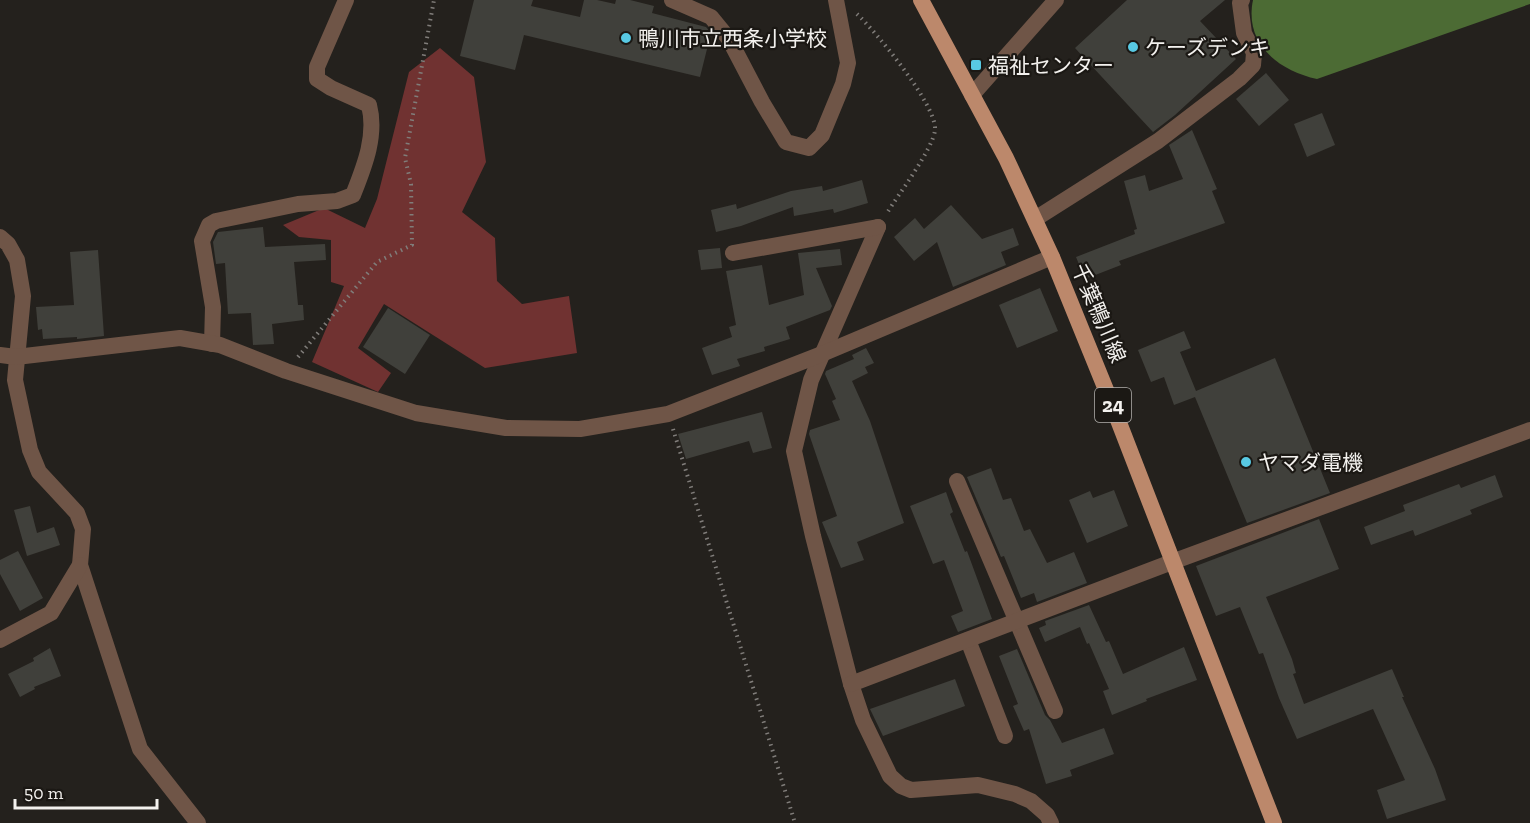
<svg xmlns="http://www.w3.org/2000/svg" width="1530" height="823" viewBox="0 0 1530 823" font-family="'Zilla Slab','Noto Sans JP',serif">
<style>
.forest{fill:#703231}
.water{fill:#4c6b34}
.building{fill:#40403b}
.lines{fill:none;stroke-linecap:round;stroke-linejoin:round}
.path{stroke:#807d7a;stroke-width:4;stroke-dasharray:1.5 4.5;stroke-linecap:butt}
.minor{stroke:#6f5547;stroke-width:16}
.primary{stroke:#bc886b;stroke-width:16}
.poi-dot{fill:#58c9e3;stroke:#1b1814;stroke-width:2}
.labels{text-anchor:middle;dominant-baseline:central;stroke-width:4.5;stroke-linejoin:round;paint-order:stroke}
.shield{fill:#1b1814;stroke:#b2b0ad;stroke-width:1.5}
.shield-label{font-size:20px;font-weight:bold;fill:#f3f1ee}
.poi-label{font-size:21px;fill:#f3f1ee;stroke:#1b1814;text-anchor:start}
.street-label{font-size:21px;fill:#f3f1ee;stroke:#1b1814}
</style>
<rect width="100%" height="100%" fill="#24211d"/>
<!-- forest -->
<polygon class="forest" points="440,48 474,77 486,162 462,212 495,238 497,281 522,304 569,296 577,353 485,368 384,304 358,348 391,373 378,392 312,362 344,286 331,282 331,240 299,237 283,225 324,208 365,228 377,199 409,72"/>
<!-- water -->
<path class="water" d="M1253 0H1530V4L1317 79C1278 70 1244 44 1253 0Z"/>
<!-- building -->
<g class="building">
<polygon points="474,0 533,0 531,6 580,17 584,0 597,0 615,4 616,0 630,0 654,6 652,13 706,27 711,33 700,77 524,35 515,70 460,56"/>
<polygon points="1127,0 1225,0 1200,21 1236,59 1175,115 1153,132 1075,48"/>
<polygon points="1266,73 1289,100 1259,126 1236,99"/>
<polygon points="1322,113 1335,145 1307,157 1294,124"/>
<polygon points="1192,130 1217,189 1212,191 1225,223 1119,261 1121,265 1085,279 1076,257 1135,234 1134,230 1137,229 1124,181 1145,175 1149,191 1183,179 1169,145"/>
<polygon points="862,180 868,203 834,213 833,209 794,216 793,207 741,226 716,232 711,210 736,204 737,209 791,191 822,186 823,191"/>
<polygon points="951,205 982,239 1013,228 1019,245 1001,252 1006,265 953,287 937,242 914,261 894,237 915,218 924,229"/>
<polygon points="263,227 265,247 325,244 326,260 294,262 298,305 303,305 304,320 272,324 274,344 253,345 251,313 228,314 225,263 216,264 213,242 218,232"/>
<polygon points="720,248 722,268 701,270 698,250"/>
<polygon points="840,249 842,265 816,268 832,306 830,310 786,327 790,339 764,347 765,351 737,359 740,366 712,375 702,348 732,337 729,327 736,325 726,271 762,265 769,305 804,295 798,253"/>
<polygon points="98,250 104,336 77,339 77,337 43,339 42,329 38,330 36,307 74,305 70,252"/>
<polygon points="1040,288 1058,331 1017,348 999,305"/>
<polygon points="388,308 430,335 405,374 363,347"/>
<polygon points="1184,331 1191,348 1180,352 1196,391 1275,358 1330,493 1247,523 1195,397 1174,405 1164,377 1151,382 1138,350"/>
<polygon points="866,348 874,363 865,367 868,373 852,381 870,421 904,523 857,542 864,560 841,568 822,522 837,516 809,434 810,430 840,420 832,401 836,399 825,374 826,371 854,359 852,355"/>
<polygon points="762,412 772,448 753,453 749,441 686,459 678,434"/>
<polygon points="991,468 1003,500 1011,498 1024,531 1030,529 1047,563 1074,552 1087,583 1037,602 1034,593 1021,598 1004,556 1001,557 967,477"/>
<polygon points="1495,475 1503,497 1470,510 1472,514 1415,536 1413,530 1371,545 1364,527 1405,511 1403,505 1459,484 1461,488"/>
<polygon points="1114,490 1128,526 1087,543 1069,500 1090,491 1093,498"/>
<polygon points="946,492 953,512 950,514 965,552 967,551 992,619 958,632 951,616 963,611 944,560 933,564 910,506"/>
<polygon points="30,506 37,533 54,527 60,545 27,556 14,510"/>
<polygon points="1319,519 1339,569 1266,597 1292,659 1296,673 1293,674 1304,704 1392,669 1404,697 1402,697 1435,769 1446,800 1387,819 1377,790 1405,780 1373,709 1297,739 1279,698 1263,653 1259,654 1240,607 1216,616 1196,566"/>
<polygon points="18,551 43,598 20,611 0,574 0,560"/>
<polygon points="1089,605 1106,642 1109,641 1123,674 1184,647 1197,680 1146,699 1147,701 1112,715 1103,691 1109,689 1089,643 1087,644 1080,627 1045,642 1039,628 1046,625 1045,621"/>
<polygon points="50,648 61,676 34,687 35,689 20,697 8,674 34,661 33,658"/>
<polygon points="1017,649 1045,715 1050,720 1062,743 1104,728 1114,754 1070,770 1072,776 1046,784 1029,729 1024,731 1013,706 1018,704 999,656"/>
<polygon points="955,679 965,706 883,736 870,709"/>
</g>
<g class="lines">
<!-- path -->
<g class="path">
<path d="M857 14C876 32 937 105 935 130 933 149 898 195 887 213"/>
<polyline points="298,357 377,262 412,245 411,184 405,158 434,0"/>
<polyline points="673,429 795,823"/>
</g>
<!-- minor -->
<g class="minor">
<polyline points="672,0 711,17 729,39 762,102 786,142 809,148 822,135 843,84 848,63 836,0"/>
<polyline points="972,95 1056,0"/>
<polyline points="1035,219 1158,141 1239,79 1253,65 1254,53 1244,33 1240,3 1242,0"/>
<polyline points="878,227 811,380 794,451 813,536 851,684 863,720 890,776 901,786 911,790 978,785 1015,794 1031,801 1047,815 1051,823"/>
<polyline points="0,237 8,244 17,260 23,296 15,380 30,450 39,472 77,513 83,529 80,565 140,749 198,823"/>
<polyline points="733,253 878,227"/>
<path d="M212 344 213 307 202 241 209 225 216 221 298 204 337 201 353 195C364 167 377 136 369 105L331 88 317 79V67L346 0"/>
<polyline points="0,355 16,357 180,338 220,345 286,371 416,413 506,428 580,429 668,414 822,354 1052,257"/>
<polyline points="957,481 1055,711"/>
<polyline points="0,640 51,613 80,565"/>
<polyline points="968,640 1005,736"/>
<polyline points="851,684 1172,562 1530,430"/>
</g>
<!-- primary -->
<polyline class="primary" points="921,0 1006,158 1052,257 1113,407 1274,823"/>
</g>
<!-- markers -->
<g class="poi-dot">
<circle cx="626" cy="38" r="6"/>
<circle cx="1133" cy="47" r="6"/>
<rect x="970" y="59" width="12" height="12" rx="3"/>
<circle cx="1246" cy="462" r="6"/>
</g>
<g class="labels">
<!-- shield labels -->
<rect class="shield" x="1095" y="388" width="36" height="34" rx="4.5"/>
<g class="shield-label">
<text x="1113" y="405">24</text>
</g>
<!-- poi labels -->
<g class="poi-label">
<text x="638" y="38">鴨川市立西条小学校</text>
<text x="1145" y="47">ケーズデンキ</text>
<text x="988" y="65">福祉センター</text>
<text x="1258" y="462">ヤマダ電機</text>
</g>
<!-- street labels -->
<g class="street-label">
<text transform="translate(1099 313) rotate(67)">千葉鴨川線</text>
</g>
</g>
<!-- scale -->
<path d="M15 799v9h142v-9" fill="none" stroke="#f3f1ee" stroke-width="3"/>
<text x="24" y="799" font-size="18" fill="#f3f1ee" stroke="#1b1814" stroke-width="4.5" paint-order="stroke">50 m</text>
</svg>
